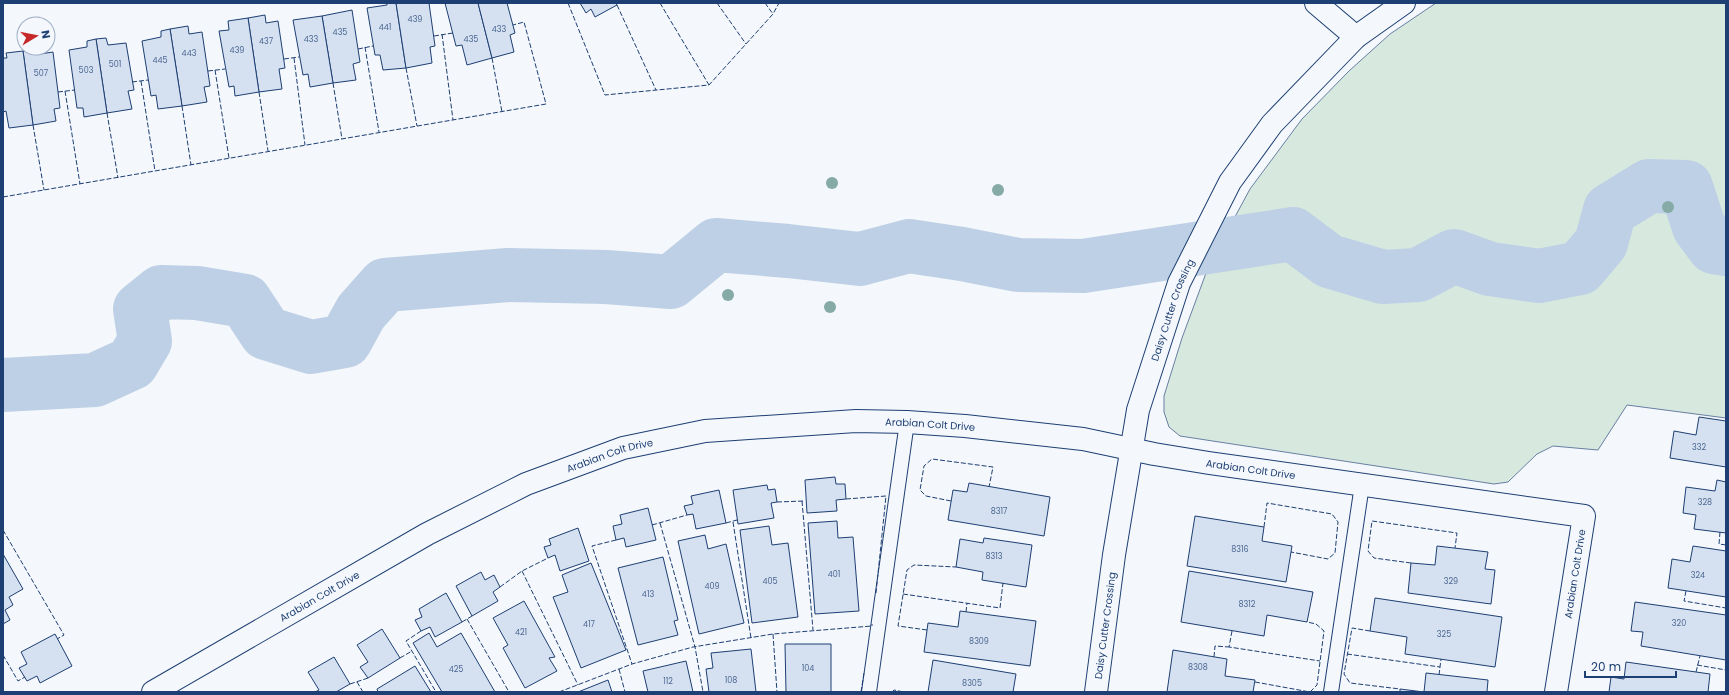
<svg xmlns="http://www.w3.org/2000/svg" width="1729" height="695" viewBox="0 0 1729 695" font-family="Poppins,sans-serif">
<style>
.green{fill:#d7e8df;stroke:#687fa3}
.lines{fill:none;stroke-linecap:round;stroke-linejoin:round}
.river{stroke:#bed0e5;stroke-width:54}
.building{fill:#d5e0f0;stroke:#1d3f73}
.service-casing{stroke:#1d3f73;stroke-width:16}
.minor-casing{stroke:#1d3f73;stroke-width:24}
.service{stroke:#f4f7fb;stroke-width:14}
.minor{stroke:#f4f7fb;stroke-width:22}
.fence{stroke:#1d3f73;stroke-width:1;stroke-dasharray:5 2;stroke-linecap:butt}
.tree{fill:#86aba6}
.labels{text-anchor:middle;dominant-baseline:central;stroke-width:3;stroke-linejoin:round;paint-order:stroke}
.number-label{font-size:8px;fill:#4b6792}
.street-label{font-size:10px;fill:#1d3f73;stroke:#f4f7fb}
</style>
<rect width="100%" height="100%" fill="#f4f7fb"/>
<!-- green -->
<polygon class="green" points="1436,3 1726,3 1726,418 1627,405 1598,450 1553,446 1537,454 1508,482 1494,484 1180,436 1169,427 1164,412 1164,396 1182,338 1209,265 1250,189 1302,119 1349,71 1390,34"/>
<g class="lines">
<!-- river -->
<polyline class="river" points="3,385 95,380 132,363 145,341 140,309 161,292 197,293 245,301 266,333 311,347 345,341 361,312 385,285 508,275 606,277 671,282 716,245 788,251 860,259 909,246 962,254 1018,265 1083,266 1293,234 1329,261 1383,277 1418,275 1454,256 1490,269 1539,276 1580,268 1601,243 1610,210 1649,186 1686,187 1699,227 1714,247 1726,249"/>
</g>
<!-- building -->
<g class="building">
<polygon points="387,3 396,3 406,68 383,70 380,55 375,55 367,8 387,5"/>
<polygon points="396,3 429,3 435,46 430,47 432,63 406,68"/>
<polygon points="445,3 478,3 492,58 467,65 462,45 456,46"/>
<polygon points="478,3 507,3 515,33 510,35 514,52 492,58"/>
<polygon points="580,3 616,3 617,5 595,17 591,9 586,13"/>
<polygon points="352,10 360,62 353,64 356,80 333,83 322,16"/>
<polygon points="265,15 266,23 278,21 285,68 279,69 282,89 259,92 248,18"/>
<polygon points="322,16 333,83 310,87 308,74 303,75 293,20"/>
<polygon points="248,18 259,92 235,96 234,86 229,87 219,31 229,30 228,21"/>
<polygon points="188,26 189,34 202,32 210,86 204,87 207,102 182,106 170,29"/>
<polygon points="170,29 182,106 158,109 156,95 151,96 142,41 161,37 161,31"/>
<polygon points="106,38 108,45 126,43 134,90 128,91 132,109 107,113 96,39"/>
<polygon points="96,39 107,113 84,117 83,108 77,108 69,50 87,47 87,41"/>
<polygon points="39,49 40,54 53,52 60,108 54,109 56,121 33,125 23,51"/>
<polygon points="23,51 33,125 9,128 6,111 3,112 3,58 7,58 6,53"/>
<polygon points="1699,417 1726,421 1726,467 1670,458 1674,431 1696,435"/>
<polygon points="835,477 836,484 845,484 846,499 836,500 837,511 807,513 805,480"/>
<polygon points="1717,480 1726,482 1726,533 1694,529 1696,515 1683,513 1686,487 1715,491"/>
<polygon points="969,483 1050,497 1044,536 948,520 953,490 967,492"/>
<polygon points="767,485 768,490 775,489 777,502 771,503 774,518 738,524 733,490"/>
<polygon points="719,490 726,523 696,529 693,514 687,515 684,506 693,504 691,496"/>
<polygon points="648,508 656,540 626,547 624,538 616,540 613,526 622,524 620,515"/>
<polygon points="1195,516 1264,527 1262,541 1292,546 1286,582 1187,566"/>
<polygon points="837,521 838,538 853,537 859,611 815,614 808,523"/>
<polygon points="769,526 772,545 788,543 798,617 752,623 740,530"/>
<polygon points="578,528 589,561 560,571 555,555 548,558 544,547 551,545 549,539"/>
<polygon points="705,535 708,549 726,544 744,623 699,634 678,541"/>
<polygon points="984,538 1032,545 1026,587 982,580 983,572 956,567 960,539 983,543"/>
<polygon points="1437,546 1488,552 1485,569 1495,570 1491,604 1408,593 1411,563 1435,565"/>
<polygon points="1693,546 1726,551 1726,597 1668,588 1672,559 1690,562"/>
<polygon points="3,554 23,589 9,597 13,605 5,610 10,620 3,624"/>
<polygon points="663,557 678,620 674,621 678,635 638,645 618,568"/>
<polygon points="591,563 626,650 581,668 553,597 568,592 562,575"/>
<polygon points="1189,571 1313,592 1307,622 1267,615 1264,636 1181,622"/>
<polygon points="481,572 485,580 494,575 500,587 493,592 498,601 472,616 456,586"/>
<polygon points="446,593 462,622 435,637 430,627 421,631 415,620 422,617 419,609"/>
<polygon points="1375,598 1502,617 1495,667 1405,654 1407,637 1370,631"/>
<polygon points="524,601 555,657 549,658 557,671 525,688 503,648 508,645 493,618"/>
<polygon points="1635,602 1726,615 1726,660 1641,646 1643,632 1631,631"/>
<polygon points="960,611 1036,621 1030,666 924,652 928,623 958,627"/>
<polygon points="382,629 400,658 368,678 360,667 368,662 357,645"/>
<polygon points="429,633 437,647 461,633 495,692 442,692 413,643"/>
<polygon points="55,634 72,666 40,683 37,676 27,681 19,668 27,664 21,652"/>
<polygon points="785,644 831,644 831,692 786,692"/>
<polygon points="751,649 756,692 709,692 706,669 713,668 711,653"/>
<polygon points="1173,650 1227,659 1225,676 1255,680 1253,692 1167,692"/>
<polygon points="334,657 350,684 336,692 315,692 319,690 308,672"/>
<polygon points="933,660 1016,674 1013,692 928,692"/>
<polygon points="686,661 693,692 648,692 643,671"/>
<polygon points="1626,662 1710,674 1708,692 1609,692 1611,677 1624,679"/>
<polygon points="415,666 431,692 378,692 377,689"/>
<polygon points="1426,673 1488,680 1487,692 1400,692 1400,689 1424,692"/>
<polygon points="608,680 612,692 578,692"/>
</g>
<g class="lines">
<!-- service casing -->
<g class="service-casing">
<g id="service">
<polyline points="869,692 907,422"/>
<polyline points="1331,692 1362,485"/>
</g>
</g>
<!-- minor casing -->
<g class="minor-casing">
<g id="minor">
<polyline points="1316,3 1356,37"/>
<path id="s1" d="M153 692 427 534 526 484 623 448 705 431 856 421 907 422 965 426 1083 439 1154 454 1209 463 1584 516 1556 692"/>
<path id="s2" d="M1096 692 1114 555 1138 410 1179 283 1230 182 1272 124 1356 37 1404 3"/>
</g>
</g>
<!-- service -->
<use href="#service" class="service"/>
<!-- minor -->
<use href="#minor" class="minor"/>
<!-- fence -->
<g class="fence">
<polyline points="568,3 605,95 709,85 773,14 779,3"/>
<polyline points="660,3 709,85"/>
<polyline points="717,3 746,44"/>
<polyline points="765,3 773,14"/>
<polyline points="617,5 656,90"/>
<polyline points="442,34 453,120"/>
<polyline points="434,36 453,33"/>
<polyline points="365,47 379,132"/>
<polyline points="358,49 373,46"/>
<polyline points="294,58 305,145"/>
<polyline points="492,58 502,112"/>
<polyline points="284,59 299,57"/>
<polyline points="406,68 417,126"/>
<polyline points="215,70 229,158"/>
<polyline points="208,71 225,69"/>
<polyline points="141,81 155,171"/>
<polyline points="132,82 148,80"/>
<polyline points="333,83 342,139"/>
<polyline points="65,91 80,184"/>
<polyline points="58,92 75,90"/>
<polyline points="259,92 268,151"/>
<polyline points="182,106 191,165"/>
<polyline points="107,113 118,178"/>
<polyline points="33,125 44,190"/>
<polyline points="3,189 4,197"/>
<polyline points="3,197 546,104 524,22 513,25"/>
<polyline points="846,499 886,496 876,593"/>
<polyline points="802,501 813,630"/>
<polyline points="951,501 926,496 920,490 924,466 932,459 993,467 989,487"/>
<polyline points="777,502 804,501"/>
<polyline points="733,522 751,638"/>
<polyline points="660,523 695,647 703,692"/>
<polyline points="726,523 737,520"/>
<polyline points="652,525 687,515"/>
<polyline points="1264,527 1267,503 1332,514 1338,522 1335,553 1328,559 1291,552"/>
<polyline points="3,530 64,635 57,639"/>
<polyline points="1720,532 1719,544 1726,545"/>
<polyline points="616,540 592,546 632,664"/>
<polyline points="1411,563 1374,558 1368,551 1372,521 1457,533 1455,548"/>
<polyline points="522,571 578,685"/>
<polyline points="500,587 522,571 548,558"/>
<polyline points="1686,591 1684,601 1726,608"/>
<polyline points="903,594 1000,608 1003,583"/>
<polyline points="966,612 967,603"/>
<polyline points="467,619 509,692"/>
<polyline points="462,622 472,616"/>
<polyline points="927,630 898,626 907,570 914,565 956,567"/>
<polyline points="421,631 406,641 436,692"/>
<polyline points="1232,631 1229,647 1320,661"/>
<polyline points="1370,631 1352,628 1344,674 1350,683 1400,689"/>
<polyline points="773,634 777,692"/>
<polyline points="1347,654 1440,667"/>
<polyline points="3,655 18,681 25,677"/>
<polyline points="1214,657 1215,646 1229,647"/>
<polyline points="400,658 412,651"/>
<polyline points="1697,665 1726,670"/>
<polyline points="619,669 625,692"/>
<polyline points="1696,672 1700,656"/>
<polyline points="1439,675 1441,659"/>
<polyline points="357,682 363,692"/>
<polyline points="1255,682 1310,692 1317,685 1324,631 1316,624 1307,622"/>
<polyline points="350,684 368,678"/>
<polyline points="559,692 632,664 693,647 773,634 872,626 872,624"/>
<polyline points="861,692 864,673"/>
<polyline points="892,692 894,690 904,692"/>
</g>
</g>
<!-- trees -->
<g class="tree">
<circle cx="832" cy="183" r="6"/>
<circle cx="998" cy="190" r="6"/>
<circle cx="1668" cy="207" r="6"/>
<circle cx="728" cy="295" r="6"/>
<circle cx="830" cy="307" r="6"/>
</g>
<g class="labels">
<!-- number labels -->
<g class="number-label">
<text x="415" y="19">439</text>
<text x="385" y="27">441</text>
<text x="499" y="29">433</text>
<text x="340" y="32">435</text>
<text x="311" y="39">433</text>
<text x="471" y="39">435</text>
<text x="266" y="41">437</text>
<text x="237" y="50">439</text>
<text x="189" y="53">443</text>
<text x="160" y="60">445</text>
<text x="115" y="64">501</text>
<text x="86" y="70">503</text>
<text x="41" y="73">507</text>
<text x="1699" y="447">332</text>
<text x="1705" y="502">328</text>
<text x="999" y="511">8317</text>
<text x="1240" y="549">8316</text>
<text x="994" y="556">8313</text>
<text x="834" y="574">401</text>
<text x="1698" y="575">324</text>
<text x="770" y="581">405</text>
<text x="1451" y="581">329</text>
<text x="712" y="586">409</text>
<text x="648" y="594">413</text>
<text x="1247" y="604">8312</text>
<text x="1679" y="623">320</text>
<text x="589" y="624">417</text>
<text x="521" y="632">421</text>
<text x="1444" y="634">325</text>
<text x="979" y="641">8309</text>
<text x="1198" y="667">8308</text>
<text x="808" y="668">104</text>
<text x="456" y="669">425</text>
<text x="731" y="680">108</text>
<text x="668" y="681">112</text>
<text x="972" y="683">8305</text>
</g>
<!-- street labels -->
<g class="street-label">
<text stroke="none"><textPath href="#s2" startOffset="391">Daisy Cutter Crossing</textPath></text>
<text stroke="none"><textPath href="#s1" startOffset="840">Arabian Colt Drive</textPath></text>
<text stroke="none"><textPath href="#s1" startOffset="516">Arabian Colt Drive</textPath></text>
<text stroke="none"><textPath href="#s1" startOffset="1164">Arabian Colt Drive</textPath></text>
<text transform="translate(1575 574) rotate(-81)">Arabian Colt Drive</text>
<text stroke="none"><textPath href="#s1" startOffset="192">Arabian Colt Drive</textPath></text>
<text stroke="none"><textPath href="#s2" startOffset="67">Daisy Cutter Crossing</textPath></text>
</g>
</g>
<!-- border -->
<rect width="1729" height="695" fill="none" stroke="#1d3f73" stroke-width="8"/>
<!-- north arrow -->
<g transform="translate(36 36) rotate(80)"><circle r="19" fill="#f4f7fb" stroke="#9eadc5"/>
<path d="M0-3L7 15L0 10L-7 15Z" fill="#c62828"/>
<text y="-6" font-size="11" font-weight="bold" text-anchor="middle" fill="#1d3f73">N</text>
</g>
<!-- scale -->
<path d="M1585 671v6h91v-6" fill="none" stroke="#1d3f73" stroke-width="2"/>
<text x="1591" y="671" font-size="12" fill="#1d3f73" stroke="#f4f7fb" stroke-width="3" paint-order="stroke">20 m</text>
</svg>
